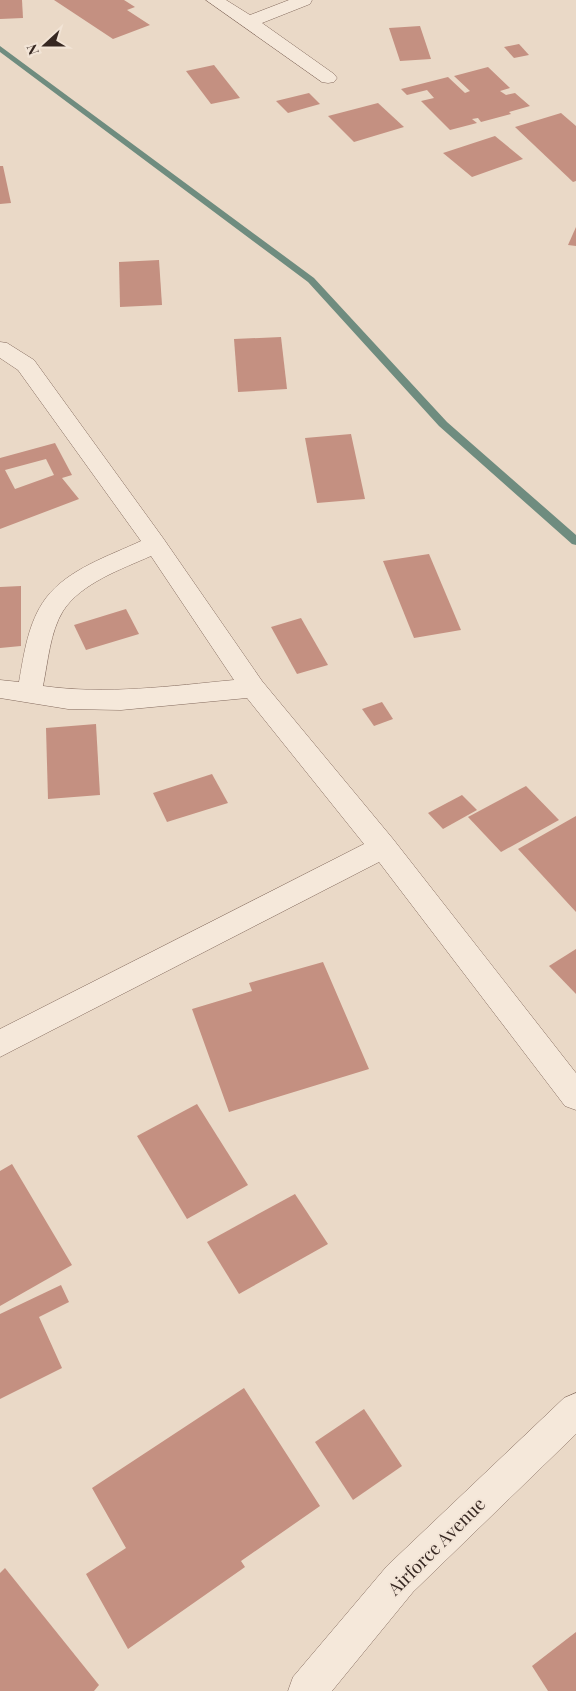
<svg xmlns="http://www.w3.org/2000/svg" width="576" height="1691" viewBox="0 0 576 1691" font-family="'Playfair Display',serif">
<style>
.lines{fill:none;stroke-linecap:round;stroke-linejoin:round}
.stream{fill:#6f8c7f;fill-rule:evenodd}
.building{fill:#c49081;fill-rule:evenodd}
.street-casing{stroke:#846b5e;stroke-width:1}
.street{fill:#f5e8da;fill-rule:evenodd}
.labels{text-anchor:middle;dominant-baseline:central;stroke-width:4;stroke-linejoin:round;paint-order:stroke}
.near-street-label{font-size:18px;fill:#362721;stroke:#f2e4d6}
</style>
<rect width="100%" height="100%" fill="#ead9c7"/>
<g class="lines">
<!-- stream -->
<polygon class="stream" points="0,46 314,278 447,422 576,535 576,545 572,544 439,426 308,282 0,52"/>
</g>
<!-- building -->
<g class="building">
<polygon points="0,0 22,0 23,18 0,19"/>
<polygon points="54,0 124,0 135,7 127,10 150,25 113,39"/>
<polygon points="420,26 431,59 400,61 389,28"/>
<polygon points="519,44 529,55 514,58 504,47"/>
<polygon points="214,65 240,98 211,104 186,71"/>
<polygon points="488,67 510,88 500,91 506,95 515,93 530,106 509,112 511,114 481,122 478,118 472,119 477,123 450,130 421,101 434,98 427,90 407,95 401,89 448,77 465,93 470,91 454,76"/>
<polygon points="309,93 320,104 288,113 276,101"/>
<polygon points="378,103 404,127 354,142 328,116"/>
<polygon points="561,113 576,126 576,181 573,182 515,127"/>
<polygon points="495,136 523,159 472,177 443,153"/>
<polygon points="0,166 3,166 11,203 0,204"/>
<polygon points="576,227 576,246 568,245"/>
<polygon points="159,260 162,305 120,307 119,262"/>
<polygon points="281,337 287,389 238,392 234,339"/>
<polygon points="351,434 365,499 317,503 305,438"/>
<path d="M55 443 72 475 62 478 79 499 0 529V458ZM46 459 54 475 15 489 5 470Z"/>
<polygon points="429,554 461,630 414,638 383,561"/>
<polygon points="21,586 21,646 0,648 0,587"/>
<polygon points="126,609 139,634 86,650 74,625"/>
<polygon points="301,618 328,665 297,674 271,627"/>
<polygon points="382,702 393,719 374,726 362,709"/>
<polygon points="96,724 100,795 48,799 46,728"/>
<polygon points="212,774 228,803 167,822 153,793"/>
<polygon points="526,786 559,820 501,852 468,817"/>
<polygon points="462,795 477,810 443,829 428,813"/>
<polygon points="576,816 576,912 518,849"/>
<polygon points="576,949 576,994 549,966"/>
<polygon points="323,962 369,1069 229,1112 192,1009 252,991 249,983"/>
<polygon points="197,1104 248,1185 187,1219 137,1136"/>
<polygon points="12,1164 72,1265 0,1306 0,1171"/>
<polygon points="295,1194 328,1244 239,1294 207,1242"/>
<polygon points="61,1285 69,1302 39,1317 62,1368 0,1399 0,1314"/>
<polygon points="244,1388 320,1506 241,1561 245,1567 128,1649 86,1574 126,1548 92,1488"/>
<polygon points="364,1409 402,1466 353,1500 315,1442"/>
<polygon points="5,1568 99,1685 94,1691 0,1691 0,1573"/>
<polygon points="576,1632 576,1691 548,1691 532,1666"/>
</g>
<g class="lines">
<!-- street casing -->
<g class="street-casing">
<g id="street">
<polygon points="206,0 226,0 250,15 289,0 312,0 310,4 262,23 334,74 337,78 334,82 328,83 322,82"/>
<path d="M0 342 7 343 34 360 163 538 262 681 393 839 576 1073V1110L565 1106 379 862 0 1057V1029L364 844 247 698 121 710 68 709 0 698V680L19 682C24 654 28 622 46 598 68 569 109 556 141 541L18 370 0 358ZM151 556 234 680C171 686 107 695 43 686 48 662 50 632 63 611 81 583 122 569 151 556Z"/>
<polygon points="576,1393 576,1434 413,1592 332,1691 288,1691 293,1677 387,1566 564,1398"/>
</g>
</g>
<!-- street -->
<use href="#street" class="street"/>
</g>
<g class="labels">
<!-- near-street labels -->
<g class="near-street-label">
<text transform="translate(436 1546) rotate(-45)">Airforce Avenue</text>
</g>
</g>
<!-- north arrow -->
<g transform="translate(45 45) rotate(249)" stroke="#f2e4d6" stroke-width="4" paint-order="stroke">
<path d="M0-4L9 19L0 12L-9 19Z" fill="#362721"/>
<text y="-8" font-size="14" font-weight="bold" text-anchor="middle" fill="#362721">N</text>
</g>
</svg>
